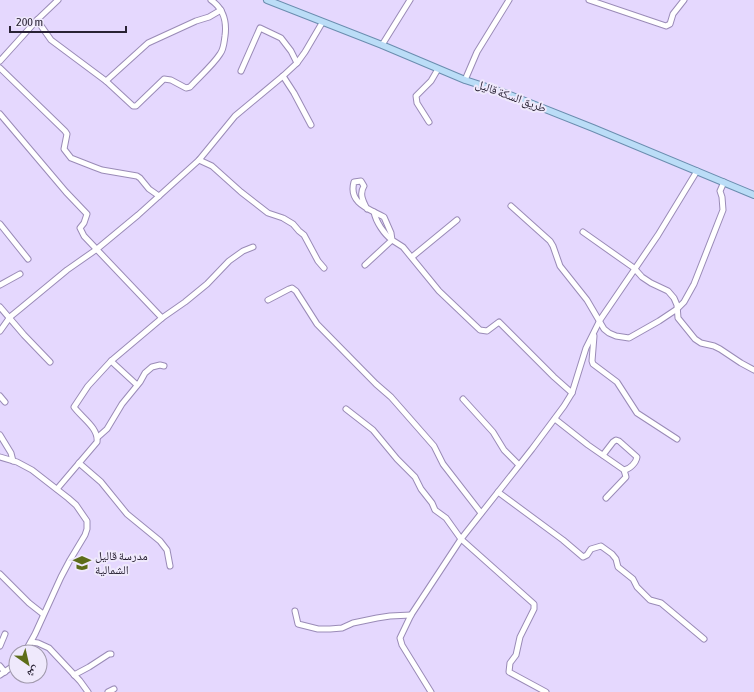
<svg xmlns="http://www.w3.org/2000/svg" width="754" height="692" viewBox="0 0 754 692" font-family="'Asap Condensed','Noto Naskh Arabic',sans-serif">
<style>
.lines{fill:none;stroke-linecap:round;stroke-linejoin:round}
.minor-casing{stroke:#9a8bb7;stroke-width:7}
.major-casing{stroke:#6b8daf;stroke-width:8}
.minor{stroke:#fff;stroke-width:5}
.major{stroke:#bbddf7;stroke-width:6}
.labels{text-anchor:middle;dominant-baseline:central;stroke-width:4;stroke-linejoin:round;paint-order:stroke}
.street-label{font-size:12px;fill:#292234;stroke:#efe9fc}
.poi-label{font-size:12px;fill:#292234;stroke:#efe9fc;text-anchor:start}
</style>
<rect width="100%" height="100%" fill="#e5d8fe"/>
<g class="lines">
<!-- minor casing -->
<g class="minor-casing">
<g id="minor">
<path d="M58 0 37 20 51 40 106 81 133 106H136L164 79 171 80 186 88 190 87C199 77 213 65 220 54 224 49 224 42 225 36 227 21 224 9 211 0"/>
<polyline points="589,0 666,26 670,24 673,14 684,0"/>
<polyline points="382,45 410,0"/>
<polyline points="0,61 37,20"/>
<polyline points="0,68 65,131 67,134 64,149 71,158 94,167 102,170 137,176 140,178 149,189 159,196"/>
<polyline points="241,71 260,28 281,38 291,51 297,63"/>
<polyline points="283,76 294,93 311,125"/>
<polyline points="465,80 477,52 509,0"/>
<polyline points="106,81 148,43 196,21 209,17 221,10"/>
<polyline points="0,114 66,192 87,214 84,223 80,228 84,236 162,318"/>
<polyline points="429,122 417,103 416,96 431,81 438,69"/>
<polyline points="199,160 212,166 241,192 268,213 283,218 293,224 299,231 304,235 318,261 324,268"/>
<polyline points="511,206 550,241 553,246 560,266 587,300 604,329 609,333 616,336 629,338 659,321 677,309 684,302 694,284 723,210 722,197 720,191 724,182"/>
<path d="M367 209C363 201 359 194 364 186L361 181 354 182C348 203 369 209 384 217L391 233 392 240 403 247 439 291 480 330 487 331 499 322 554 377 572 393"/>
<polyline points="0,224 28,259"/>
<polyline points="583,232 634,268 642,277 651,283 668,291 674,298 677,305 678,318 695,339 701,343 714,346 720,349 741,363 754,370"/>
<polyline points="412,257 457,220"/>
<path d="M365 265 392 240C384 234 376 222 374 212"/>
<polyline points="0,285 20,274"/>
<polyline points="268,300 289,289 292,288 296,291 317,324 376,384 391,397 434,446 443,464 481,513"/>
<polyline points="0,307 24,335 50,362"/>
<polyline points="0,331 10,317 21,308 67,270 97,249 138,215 199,160 235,116 283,76 297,63 305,52 322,23"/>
<polyline points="594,336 592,361 593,364 617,382 637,413 677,439"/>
<polyline points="111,361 137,385"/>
<polyline points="0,396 5,402"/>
<polyline points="463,399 493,432 504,450 519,465"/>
<polyline points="346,409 373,430 397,459 415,477 421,489 432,503 435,510 446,518 461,539 534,604 534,609 520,637 516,655 510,663 509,672 546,692"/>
<polyline points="555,419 588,445 624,470 626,477 606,498"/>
<polyline points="0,435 11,453 13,461"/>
<polyline points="98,437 107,429 122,404 140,382 145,373 152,367 160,365 164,366"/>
<path d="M603 455 613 442 616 440 619 441 637 457C636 463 630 469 624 470"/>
<polyline points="0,457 17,462 32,470 68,498 76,505 87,521 87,529 85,535 70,560 61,577 35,634 25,652"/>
<polyline points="79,463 101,482 127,514 160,541 167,550 170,566"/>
<path d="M57 489 97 442C99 428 81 417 74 407L88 386 111 361 162 318 185 302 207 284 229 261 243 251 253 247"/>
<polyline points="498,492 563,540 583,557 587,555 591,549 601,546 612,554 616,559 618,567 633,579 637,587 650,600 661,603 704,639"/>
<polyline points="0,574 29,603 43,614"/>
<polyline points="295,611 298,624 318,629 330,629 342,628 353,623 377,618 390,616 411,615"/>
<polyline points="31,642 38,643 49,648 80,681 88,692"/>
<polyline points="0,646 5,634"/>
<polyline points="0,666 5,672"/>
<polyline points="0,675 16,664"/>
<polyline points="74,675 89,667 109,654 111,654"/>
<polyline points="108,692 114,689"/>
<polyline points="431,692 402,645 400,638 411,615 461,539 532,449 564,406 572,393 586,348 600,320 658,235 697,171"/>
</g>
</g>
<!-- major casing -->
<g class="major-casing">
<polyline id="major" points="267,0 382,45 465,80 505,93 593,128 754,195"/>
</g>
<!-- minor -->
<use href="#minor" class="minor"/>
<!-- major -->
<use href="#major" class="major"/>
</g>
<!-- icons -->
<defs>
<g id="school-bare" transform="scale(1.38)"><path d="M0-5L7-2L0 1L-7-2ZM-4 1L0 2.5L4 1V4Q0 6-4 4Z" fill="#5d6d19" stroke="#efe9fc" stroke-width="2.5" paint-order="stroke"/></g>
</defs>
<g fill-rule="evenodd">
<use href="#school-bare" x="82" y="563"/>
</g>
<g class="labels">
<!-- street labels -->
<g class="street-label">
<text transform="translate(511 96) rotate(20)">طريق السكة قاليل</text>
</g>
<!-- poi labels -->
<g class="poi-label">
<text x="95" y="556">مدرسة قاليل<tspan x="95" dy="14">الشمالية</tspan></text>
</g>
</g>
<!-- north arrow -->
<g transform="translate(28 664) rotate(146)"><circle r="19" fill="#efe9fc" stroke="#a099ac"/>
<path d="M0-3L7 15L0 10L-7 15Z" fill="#5d6d19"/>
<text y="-6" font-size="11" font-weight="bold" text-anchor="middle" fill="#292234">ش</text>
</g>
<!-- scale -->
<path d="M10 26v6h116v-6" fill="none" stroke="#292234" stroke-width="2"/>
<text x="16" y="26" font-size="12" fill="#292234" stroke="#efe9fc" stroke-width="3" paint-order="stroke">200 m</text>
</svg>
